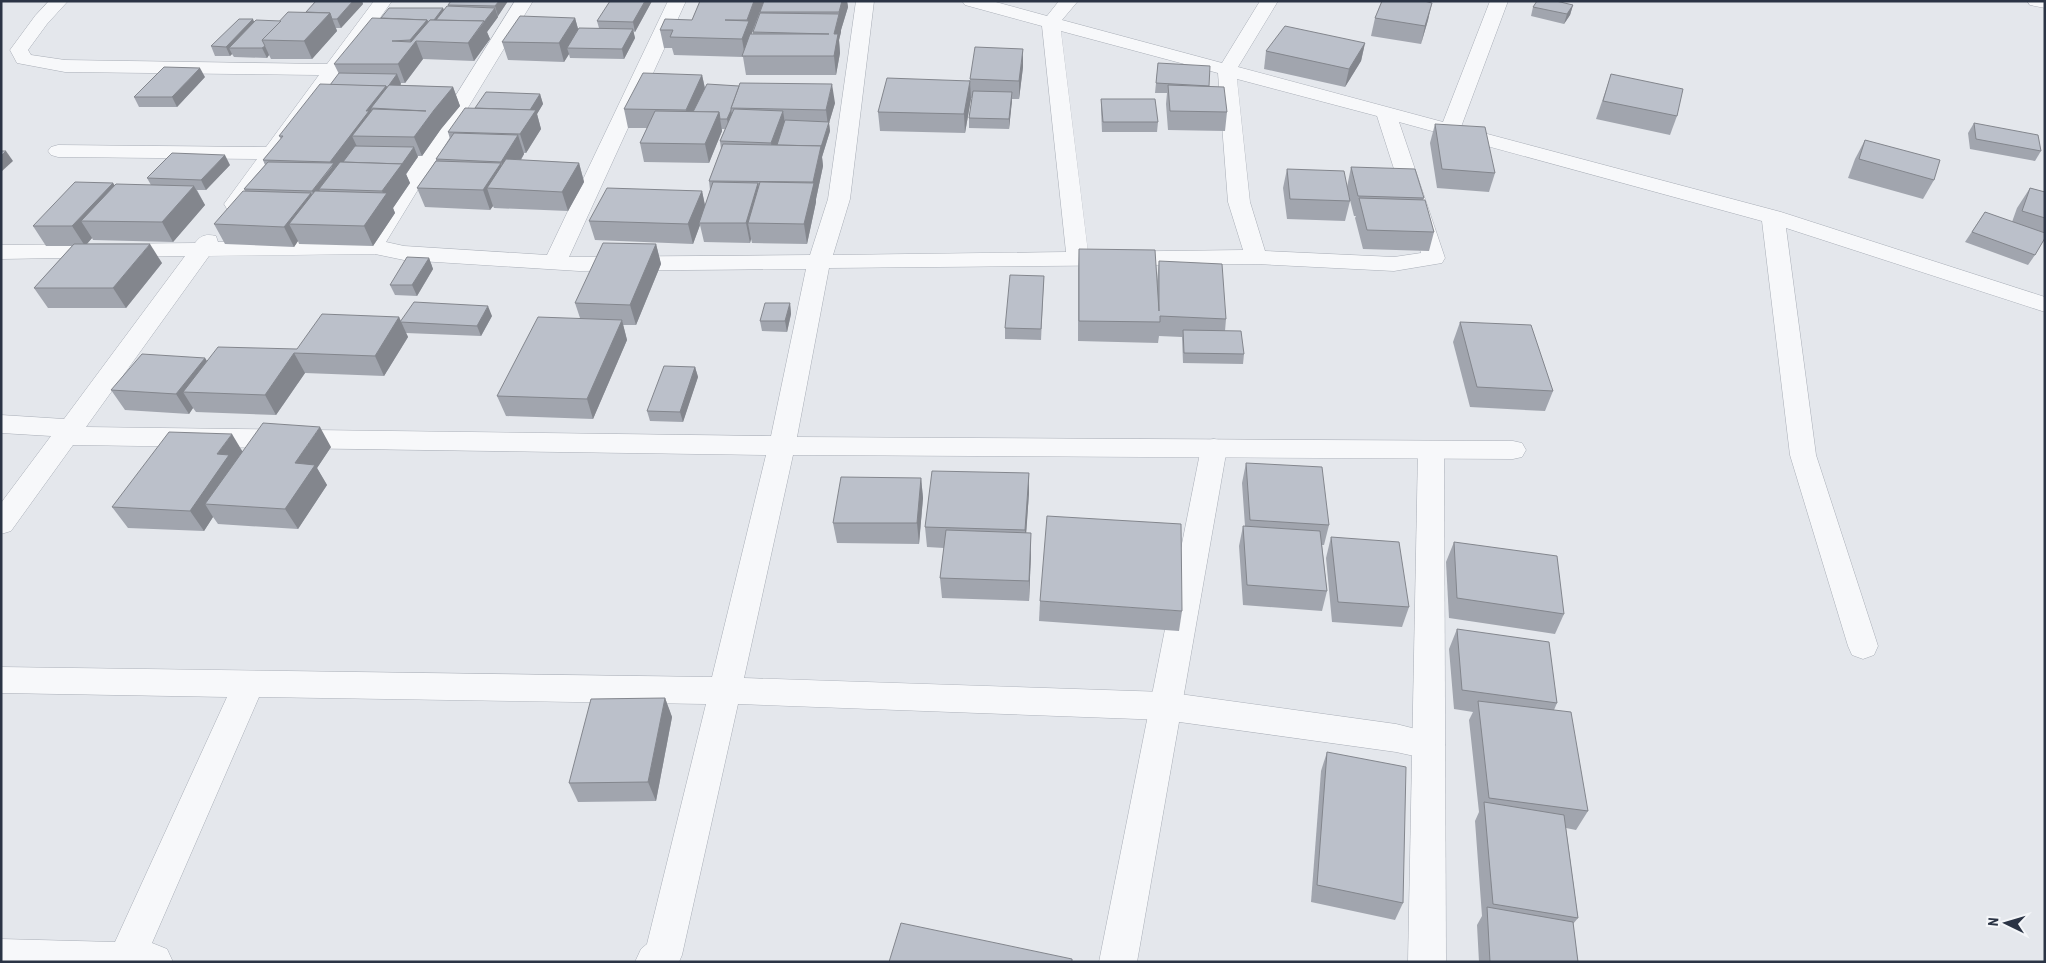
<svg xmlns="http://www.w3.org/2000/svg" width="2046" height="963" viewBox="0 0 2046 963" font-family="'Roboto Condensed',sans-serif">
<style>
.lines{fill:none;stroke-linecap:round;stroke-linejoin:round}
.lane-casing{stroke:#a9aeb7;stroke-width:1}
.street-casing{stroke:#a9aeb7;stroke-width:1}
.lane{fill:#f7f8fa;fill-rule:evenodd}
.street{fill:#f7f8fa;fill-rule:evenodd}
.wall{fill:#a1a5ae;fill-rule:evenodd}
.shaded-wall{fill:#83868d}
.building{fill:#bbc0ca;stroke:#83868d}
</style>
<rect width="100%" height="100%" fill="#e4e7ec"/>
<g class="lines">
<!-- lane casing -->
<g class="lane-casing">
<g id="lane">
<polygon points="1214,439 1223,441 1227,448 1137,962 1099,962 1201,448 1205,441"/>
<polygon points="1431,441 1440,443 1444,450 1446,962 1408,962 1418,450 1422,443"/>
</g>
</g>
<!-- street casing -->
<g class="street-casing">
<g id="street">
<polygon points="49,1 68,1 47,24 28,50 31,55 65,60 327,64 374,1 392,1 243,209 235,211 227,209 224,204 257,159 58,157 51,155 48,151 51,147 58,145 266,147 319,75 65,72 17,63 10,50 35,16"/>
<path d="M515 1H533L386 242 404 246 547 255 668 1H686L569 257 810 255 828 199 856 1H874L850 199 833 255 1066 252 1042 26 965 5 962 1H992L1047 16 1059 1H1078L1062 20 1222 63 1260 1H1278L1238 67 1443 122 1490 1H1508L1461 127 1781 212 2045 297V312L1786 228 1816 455 1878 646 1874 655 1863 659 1852 655 1848 646 1790 455 1762 221 1399 122 1445 258 1442 263 1394 271 1256 264 829 268 797 437 1513 441 1522 443 1526 450 1522 457 1513 459 793 455 744 678 1165 692 1396 724 1440 735 1445 745 1440 755 1428 759 1396 752 1165 720 738 704 682 955 679 962H635L641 949 647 944 706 704 259 697 152 943 167 949 173 962H1V939L115 942 227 697 1 693V667L712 677 766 455 73 445 11 531 1 534V503L51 436 1 433V415L64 419 185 256 1 259V245L195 243C201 235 206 234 216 236L218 242 365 240ZM1061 31 1218 73 1228 202 1243 250 1088 252ZM1237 79 1377 116 1421 253 1394 257 1265 251 1250 202ZM375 254 404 260 579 271 806 269 771 436 86 427 209 256Z"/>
<polygon points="2027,1 2045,1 2045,8 2030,5"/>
</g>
</g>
<!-- lane -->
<use href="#lane" class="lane"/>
<!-- street -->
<use href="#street" class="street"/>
</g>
<!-- wall -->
<g class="wall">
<polygon points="316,1 362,1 363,4 341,28 336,28 337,31 312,59 271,59 269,55 267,58 234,57 232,54 230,56 215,56 211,46 254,22 281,21 306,12"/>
<polygon points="508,1 498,16 498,17 487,32 490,39 474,61 423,59 405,83 400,83 401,84 400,85 453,87 460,106 441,129 422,156 418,156 406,174 410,183 393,208 395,213 373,246 299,244 298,241 294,247 225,244 214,224 245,191 244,189 265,165 263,160 281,139 279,136 330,85 339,74 334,64 381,18 443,8 444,10 448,6 448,5"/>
<polygon points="652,1 635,32 633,31 635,38 624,59 570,58 569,54 564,62 508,60 502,42 575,18 578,29 599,28 597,21"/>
<path d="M700 1H847L848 7 841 30V32L839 40 840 53 836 75H746L743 57 674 55 672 48H664L660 30 692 20ZM760 12 753 32V34H752Z"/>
<polygon points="1382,1 1431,1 1428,20 1421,44 1371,36 1375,18"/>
<polygon points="1573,5 1570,15 1564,24 1531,16 1533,7"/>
<polygon points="1365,43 1361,61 1345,87 1264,69 1266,51"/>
<polygon points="1158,63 1209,86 1227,112 1225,131 1168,130 1166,104 1167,93 1155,93"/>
<polygon points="1023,67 1019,99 1012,99 1009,129 969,128 969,118 972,98 971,98 965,133 880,131 878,112 970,80 970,79"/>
<polygon points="702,75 705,88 835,103 829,123 830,131 822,157 823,166 816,199 816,202 807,244 752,243 751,239 750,243 704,242 700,225 693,244 595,240 589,221 702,191 705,206 710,190 709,181 721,149 720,141 725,129 722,129 722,131 709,163 644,162 640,143 647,128 628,128 624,109"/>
<polygon points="1611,75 1677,116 1670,135 1596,119"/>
<polygon points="205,77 177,107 139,107 134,97"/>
<polygon points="540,94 543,104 537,114 541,129 526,153 524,153 524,154 521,160 579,163 584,182 568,211 494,208 493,206 490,210 425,207 417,188 436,161 436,159 450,139 448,132 475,108"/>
<polygon points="1101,99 1158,122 1157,132 1102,132 1101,109"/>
<polygon points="1974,123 2041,151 2035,161 1970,149 1968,133"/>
<polygon points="1435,124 1495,173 1489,192 1437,188 1430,143"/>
<polygon points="1865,140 1934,180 1923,199 1848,178 1855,159"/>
<polygon points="230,165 206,190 197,190 205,205 173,242 93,240 92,238 87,244 162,263 126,308 48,308 34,288 72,246 46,246 33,226 113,183 115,186 151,185 147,178"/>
<polygon points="1351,167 1424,198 1423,200 1434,232 1429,251 1363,249 1355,218 1356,216 1354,216 1347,188 1350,201 1345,221 1287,219 1283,188 1287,169 1347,187"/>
<polygon points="2030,188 2045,192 2045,242 2043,241 2035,255 2028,265 1965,242 1985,212 2012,222 2017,208"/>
<polygon points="656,244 661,264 636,325 623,325 627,340 593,419 506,416 497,396 580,318 575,303"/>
<polygon points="1079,249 1157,281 1159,261 1226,319 1225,331 1244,354 1243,364 1183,363 1182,337 1159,336 1158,343 1078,341 1078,269"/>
<polygon points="429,258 433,269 417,296 395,295 390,285"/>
<polygon points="1044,276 1041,340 1005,339 1005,328"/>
<polygon points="790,303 791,314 787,332 762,331 760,321"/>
<polygon points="492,316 481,336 406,333 408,337 384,376 305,373 276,415 196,412 193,408 189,414 125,410 111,390 205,358 207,361 297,349 399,317 401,322"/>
<polygon points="1460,322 1553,391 1545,411 1470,407 1453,342"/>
<polygon points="695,367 698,377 683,422 650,421 647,411"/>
<polygon points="331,447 317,468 327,485 298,529 218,524 213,517 204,531 128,528 112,507 243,452"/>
<polygon points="1246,463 1329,525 1324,545 1322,545 1327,591 1322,611 1243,605 1239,546 1243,526 1245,526 1242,483"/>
<polygon points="1029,473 1029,493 1026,533 1031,553 1029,601 942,598 940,578 944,548 927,547 925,527"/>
<polygon points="921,478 923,498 919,544 837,543 833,523"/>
<polygon points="1331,537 1409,607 1402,627 1332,622 1326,558"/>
<polygon points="1454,542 1564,614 1555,634 1449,618 1446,562"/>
<polygon points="1040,601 1182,611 1179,631 1039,621"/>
<polygon points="1457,629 1557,703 1554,710 1588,811 1576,830 1566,828 1578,918 1573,924 1578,962 1479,962 1477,925 1482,916 1475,821 1479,812 1469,720 1473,712 1454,709 1449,649"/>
<polygon points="665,698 672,717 656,801 578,802 569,783"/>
<polygon points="1327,752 1403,903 1395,920 1311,902 1321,771"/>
</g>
<!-- shaded-wall -->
<g class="shaded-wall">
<polygon points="353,1 362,1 363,4 341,28 337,19"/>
<polygon points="499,1 508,1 498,16 495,6"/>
<polygon points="645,1 652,1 635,32 633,22"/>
<polygon points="754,1 764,1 751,35 752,39 745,57 742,39 748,24 747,20"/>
<polygon points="841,1 847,1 848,7 841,30 841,32 839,40 840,53 836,75 834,56 834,34 839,15 839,12"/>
<polygon points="1432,3 1428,20 1421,44 1425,26"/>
<polygon points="1573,5 1570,15 1564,24 1567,14"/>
<polygon points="443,8 446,17 430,26"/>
<polygon points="495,8 498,17 487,32 490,39 474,61 468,43"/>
<polygon points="330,13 337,31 312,59 304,41"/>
<polygon points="575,18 580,36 567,48 569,54 564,62 559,43"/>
<polygon points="253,19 257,29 229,48 232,54 230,56 226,47"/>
<polygon points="427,20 434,38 416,41 423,59 405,83 398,64 412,46 410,40"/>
<polygon points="633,29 635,38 624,59 622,49"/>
<polygon points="1365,43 1361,61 1345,87 1349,69"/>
<polygon points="265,46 269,55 267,58 262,48"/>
<polygon points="1023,49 1023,67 1019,99 1019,81"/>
<polygon points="200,68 205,77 177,107 172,97"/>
<polygon points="397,74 401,84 391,98 371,108 378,125 352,136 360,153 319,189 326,205 321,211 312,191 332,167 330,162 366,111 386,86"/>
<polygon points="702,75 706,94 690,129 686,110"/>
<polygon points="970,81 971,99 965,133 964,114"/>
<polygon points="832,84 835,103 829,123 830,131 822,157 823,166 816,199 816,202 807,244 804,224 813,185 813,182 821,146 828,126 826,110"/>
<polygon points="453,87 460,106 441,129 422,156 414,137 434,110"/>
<polygon points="1012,92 1012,101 1009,129 1009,119"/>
<polygon points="540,94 543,104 537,114 541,129 526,153 520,134 525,117"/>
<polygon points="731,110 733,119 729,129 727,119"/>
<polygon points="783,111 786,130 774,162 771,143"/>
<polygon points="719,112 722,131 709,163 705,144"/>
<polygon points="518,135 524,154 508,181 501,162"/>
<polygon points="414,147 418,157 406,174 410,183 393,208 395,213 373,246 364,226 384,196 382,191"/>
<polygon points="6,151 13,161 1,172 1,156"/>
<polygon points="225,155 230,165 206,190 201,180"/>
<polygon points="501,163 507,183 487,188 493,206 490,210 483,190"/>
<polygon points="579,163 584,182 568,211 562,192"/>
<polygon points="113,183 125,202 81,221 92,238 85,246 72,226"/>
<polygon points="758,183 762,202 748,223 751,239 750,243 746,223"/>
<polygon points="194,186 205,205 173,242 162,222"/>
<polygon points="702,191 706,210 699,223 700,225 693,244 688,224"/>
<polygon points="311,193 320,212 289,224 298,241 294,247 284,227"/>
<polygon points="150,244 162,263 126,308 113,288"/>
<polygon points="656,244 661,264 636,325 630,305"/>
<polygon points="429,258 433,269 417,296 412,285"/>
<polygon points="790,303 791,314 787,332 785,321"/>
<polygon points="488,306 492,316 481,336 477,326"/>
<polygon points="399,317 408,337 384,376 375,356"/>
<polygon points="622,320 627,340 593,419 587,399"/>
<polygon points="294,353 305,373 276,415 265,395"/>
<polygon points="205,358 217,378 183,392 193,408 189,414 176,394"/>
<polygon points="695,367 698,377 683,422 680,412"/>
<polygon points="320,427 331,447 317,468 327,485 298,529 285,509 295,463"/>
<polygon points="232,434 244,454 205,504 213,517 204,531 190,511 217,454"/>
<polygon points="1029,473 1029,493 1025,550 1025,530"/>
<polygon points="921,478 923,498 919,544 917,523"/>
<polygon points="1031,533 1031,553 1029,601 1029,581"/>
<polygon points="665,698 672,717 656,801 648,782"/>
</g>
<!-- building -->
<g class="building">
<polygon points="316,1 353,1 337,19 332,19 330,13 306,12"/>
<polygon points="451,1 499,1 495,6 448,5"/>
<polygon points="610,1 645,1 633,22 597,21"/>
<polygon points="700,1 754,1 747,20 725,20 749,21 742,39 670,37 673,30 660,30 665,19 692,20"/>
<polygon points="764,1 842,1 839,12 760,12"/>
<polygon points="1382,1 1424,1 1432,3 1425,26 1375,18"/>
<polygon points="1537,1 1556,1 1573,5 1567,14 1533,7"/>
<polygon points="447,6 495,8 484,22 484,21 436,20"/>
<polygon points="389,8 443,8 434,20 430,20 428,22 427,20 381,18"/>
<polygon points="288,12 330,13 304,41 262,40"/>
<polygon points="760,13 839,14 834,34 838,34 834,56 742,56 750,34 829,34 753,32"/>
<polygon points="520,16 575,18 559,43 502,42"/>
<polygon points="372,18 427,20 410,40 392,41 411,42 430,20 484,21 468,43 416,41 398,64 334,64"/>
<polygon points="239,19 253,19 226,47 211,46"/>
<polygon points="256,20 281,21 262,40 265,46 262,48 229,48"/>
<polygon points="1285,26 1365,43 1349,69 1266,51"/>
<polygon points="579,28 633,29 622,49 567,48"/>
<polygon points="975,47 1023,49 1019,81 970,79"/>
<polygon points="1158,63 1210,66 1209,86 1156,83"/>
<polygon points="164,67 200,68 172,97 134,97"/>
<polygon points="339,73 397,74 387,88 386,86 330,85"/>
<polygon points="643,73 702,75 686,110 624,109"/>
<polygon points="1611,74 1683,89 1677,116 1603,101"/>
<polygon points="887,78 970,81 964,114 878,112"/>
<polygon points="740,83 832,84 826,110 731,108"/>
<polygon points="320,84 386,86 366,111 369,111 330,162 263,160 283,136 279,136"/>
<polygon points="707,84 739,86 731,108 731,110 727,119 720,119 719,112 693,112"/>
<polygon points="389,85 453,87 434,110 414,137 352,136 373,109 426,111 371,108"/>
<polygon points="1168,85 1224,87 1227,112 1170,111"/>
<polygon points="973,91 1012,92 1009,119 969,118"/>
<polygon points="486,92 540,94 530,110 475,108"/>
<polygon points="1101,99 1155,99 1158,122 1103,122"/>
<polygon points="465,108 536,110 520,134 448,132"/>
<polygon points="734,109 783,111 771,143 720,141"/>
<polygon points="655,111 719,112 705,144 640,143"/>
<polygon points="785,120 829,122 821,147 821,146 777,145"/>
<polygon points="1974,123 2038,135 2041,151 1976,139"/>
<polygon points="1435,124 1485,127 1495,173 1442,169"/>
<polygon points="454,133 518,135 501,162 436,159"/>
<polygon points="1865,140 1940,160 1934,180 1859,159"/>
<polygon points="723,144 821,146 813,182 709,181"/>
<polygon points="355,146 414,147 402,164 343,162"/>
<polygon points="1,151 6,151 1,156"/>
<polygon points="172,153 225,155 201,180 147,178"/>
<polygon points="506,159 579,163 562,192 487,188"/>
<polygon points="436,161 501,163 483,190 417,188"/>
<polygon points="268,162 334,163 312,191 244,189"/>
<polygon points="340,162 402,164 382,191 319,189"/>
<polygon points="1351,167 1415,169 1424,198 1358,196"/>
<polygon points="1287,169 1344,171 1350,201 1290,199"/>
<polygon points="75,182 113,183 72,226 33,226"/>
<polygon points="713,182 758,183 746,223 699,223"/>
<polygon points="760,182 814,183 804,224 748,223"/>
<polygon points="116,184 194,186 162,222 81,221"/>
<polygon points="607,188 702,191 688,224 589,221"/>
<polygon points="2030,188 2045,192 2045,218 2022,211"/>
<polygon points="243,191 311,193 284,227 214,224"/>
<polygon points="315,191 387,193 364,226 289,224"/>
<polygon points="1359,198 1425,200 1434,232 1367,230"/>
<polygon points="1985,212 2045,233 2045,238 2035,255 1972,232"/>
<polygon points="603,243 656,244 630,305 575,303"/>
<polygon points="74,244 150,244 113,288 34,288"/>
<polygon points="1079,249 1155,250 1159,311 1159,261 1222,264 1226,319 1160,316 1160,322 1079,321"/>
<polygon points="407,257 429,258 412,285 390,285"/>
<polygon points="1010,275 1044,276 1041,329 1005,328"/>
<polygon points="414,302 488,306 477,326 400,322"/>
<polygon points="765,303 790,303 785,321 760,321"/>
<polygon points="322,314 399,317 375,356 294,353 265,395 183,392 218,347 297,349"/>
<polygon points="538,317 622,320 587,399 497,396"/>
<polygon points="1460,322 1531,325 1553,391 1477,387"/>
<polygon points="1183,330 1241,331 1244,354 1184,353"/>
<polygon points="142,354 205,358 176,394 111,390"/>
<polygon points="664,366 695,367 680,412 647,411"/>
<polygon points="263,423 320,427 295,463 315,465 285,509 205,504"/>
<polygon points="169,432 232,434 217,454 229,455 190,511 112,507"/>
<polygon points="1246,463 1322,467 1329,525 1250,520"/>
<polygon points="932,471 1029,473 1025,530 925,527"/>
<polygon points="841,477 921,478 917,523 833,523"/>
<polygon points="1047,516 1181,524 1182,611 1040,601"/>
<polygon points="1243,526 1320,531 1327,591 1247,585"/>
<polygon points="946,530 1031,533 1029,581 940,578"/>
<polygon points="1331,537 1399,542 1409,607 1338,602"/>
<polygon points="1454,542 1557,556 1564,614 1457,598"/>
<polygon points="1457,629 1549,642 1557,703 1462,690"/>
<polygon points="665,698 648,782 569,783 591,699"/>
<polygon points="1478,701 1571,712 1588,811 1489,798"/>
<polygon points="1327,752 1406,767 1403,903 1317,885"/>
<polygon points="1484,802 1564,815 1578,918 1493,904"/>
<polygon points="1487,907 1573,922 1578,962 1490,962"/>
<polygon points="901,923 1072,959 1072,962 889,962"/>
</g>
<!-- border -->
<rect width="2046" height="963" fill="none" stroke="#2b3445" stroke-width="5"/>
<!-- north arrow -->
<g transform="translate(2006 923) rotate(275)" stroke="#f4f6f9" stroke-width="4" paint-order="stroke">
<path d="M0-4L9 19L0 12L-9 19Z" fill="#2b3445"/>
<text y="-8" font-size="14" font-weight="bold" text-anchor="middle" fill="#2b3445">N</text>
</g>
</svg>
